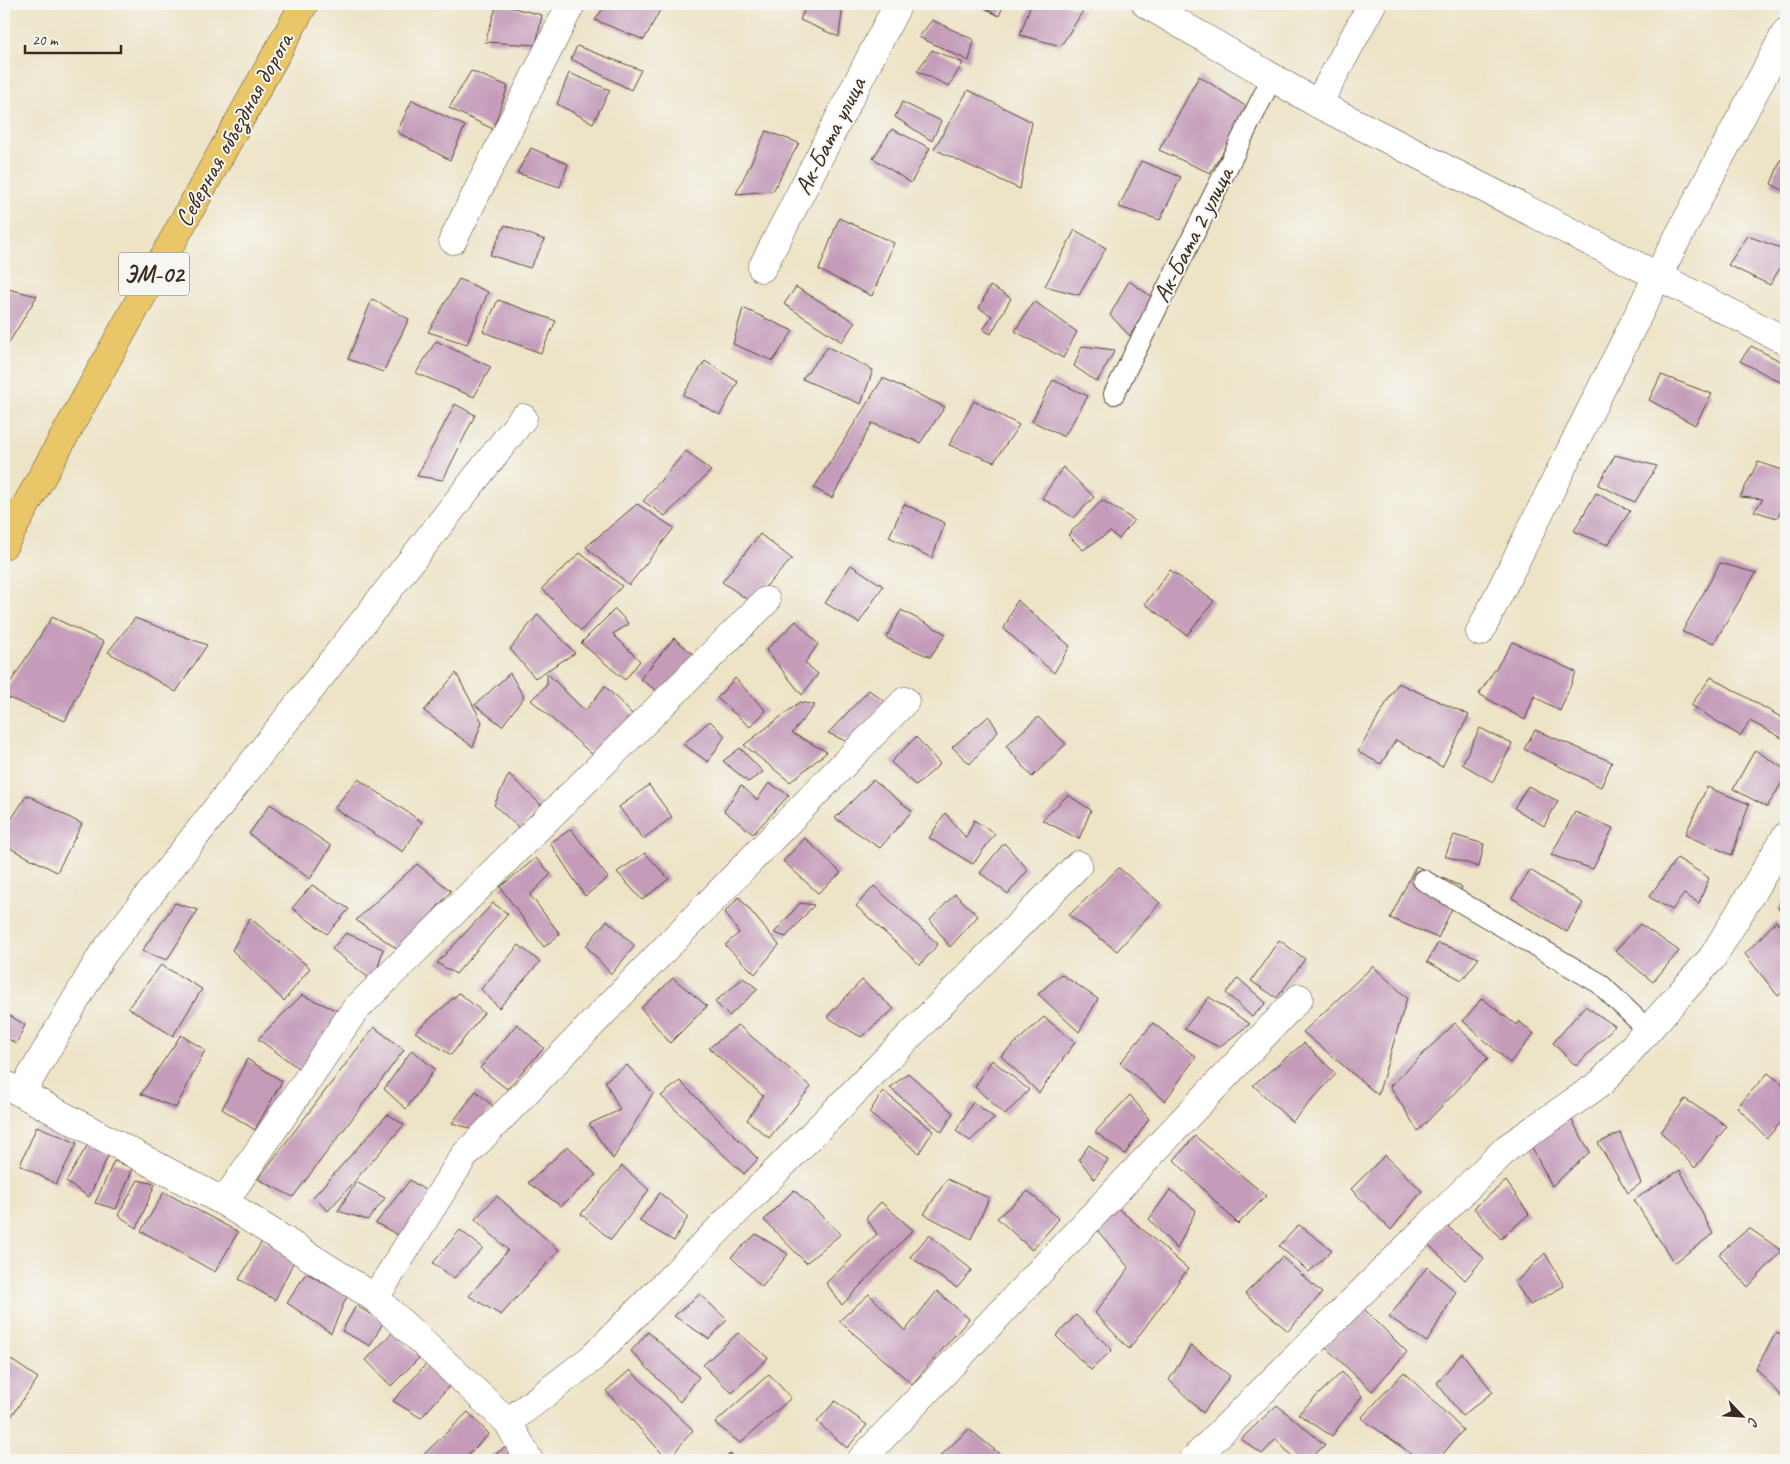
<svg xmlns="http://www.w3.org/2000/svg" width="1790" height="1464" viewBox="0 0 1790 1464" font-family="Caveat,sans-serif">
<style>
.building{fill:#c49cba}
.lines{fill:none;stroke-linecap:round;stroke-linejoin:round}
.service-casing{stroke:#564637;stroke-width:22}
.minor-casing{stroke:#564637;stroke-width:29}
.trunk-casing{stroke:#564637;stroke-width:29}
.service{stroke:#fff;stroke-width:20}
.minor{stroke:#fff;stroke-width:28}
.trunk{stroke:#e9c769;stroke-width:28}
.labels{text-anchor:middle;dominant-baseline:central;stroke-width:4;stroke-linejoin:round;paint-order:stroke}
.shield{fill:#f6f6f2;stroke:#73675e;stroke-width:1}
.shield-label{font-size:24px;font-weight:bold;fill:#3b2a1e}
.street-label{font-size:25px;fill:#3b2a1e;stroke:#f6f6f2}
</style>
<rect width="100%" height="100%" fill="#f6f6f2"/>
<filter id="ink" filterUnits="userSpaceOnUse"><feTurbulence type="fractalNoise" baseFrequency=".02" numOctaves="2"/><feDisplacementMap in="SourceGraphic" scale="10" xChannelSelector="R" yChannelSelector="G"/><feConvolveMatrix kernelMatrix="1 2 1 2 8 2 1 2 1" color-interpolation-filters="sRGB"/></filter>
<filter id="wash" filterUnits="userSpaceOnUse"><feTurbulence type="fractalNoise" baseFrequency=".0096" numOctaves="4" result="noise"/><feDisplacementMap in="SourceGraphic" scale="20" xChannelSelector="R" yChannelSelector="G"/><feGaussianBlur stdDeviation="1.12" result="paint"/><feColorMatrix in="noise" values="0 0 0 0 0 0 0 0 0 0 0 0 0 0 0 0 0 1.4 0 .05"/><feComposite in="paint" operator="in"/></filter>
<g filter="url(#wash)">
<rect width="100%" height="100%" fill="#ede3c6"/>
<g id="blocks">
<!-- building -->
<g class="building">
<polygon points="497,4 542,15 536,45 485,42"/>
<polygon points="606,4 648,4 660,10 644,40 595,20"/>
<polygon points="807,4 843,4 839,37 800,20"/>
<polygon points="977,4 1004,4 999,16"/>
<polygon points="1031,4 1065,4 1083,11 1061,46 1020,35"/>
<polygon points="932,20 974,40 969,61 919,37"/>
<polygon points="577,46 641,70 631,90 571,59"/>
<polygon points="932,50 963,63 949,86 917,71"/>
<polygon points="471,71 508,86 493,129 449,108"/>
<polygon points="569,73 610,90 593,123 557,104"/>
<polygon points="1199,76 1250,109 1210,173 1159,150"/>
<polygon points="968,90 1032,122 1020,189 934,149"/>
<polygon points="412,100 465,126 450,160 397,132"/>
<polygon points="902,102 941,121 932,141 895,117"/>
<polygon points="892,129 930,148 911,183 873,158"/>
<polygon points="766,131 799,143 773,191 736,194"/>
<polygon points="531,148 568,164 560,187 517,173"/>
<polygon points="1781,159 1786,162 1786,192 1771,184"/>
<polygon points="1141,161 1181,177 1160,220 1119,207"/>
<polygon points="839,218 894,243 872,296 819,270"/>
<polygon points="505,225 545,240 530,268 490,255"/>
<polygon points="1075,230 1106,248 1079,295 1045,286"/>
<polygon points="1748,236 1786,250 1786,258 1770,285 1728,265"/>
<polygon points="459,279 488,292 467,344 428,332"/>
<polygon points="1129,281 1152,297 1130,336 1110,315"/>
<polygon points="990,286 1011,298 991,334 983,330 992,316 979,308"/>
<polygon points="796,287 855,322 842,342 784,304"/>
<polygon points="4,288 37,296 4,351"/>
<polygon points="372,299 409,319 383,372 348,359"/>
<polygon points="498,300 556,321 541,353 483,332"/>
<polygon points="1034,301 1077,332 1063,358 1015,331"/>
<polygon points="743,308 793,331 773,361 733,344"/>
<polygon points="436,341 491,367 474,397 416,373"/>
<polygon points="1082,346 1115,350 1097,382 1074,366"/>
<polygon points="1751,346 1786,364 1786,385 1740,361"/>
<polygon points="828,347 873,370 861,404 802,379"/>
<polygon points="705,361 738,382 720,415 683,395"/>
<polygon points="1661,375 1712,394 1695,425 1649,400"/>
<polygon points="883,378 945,407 920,443 872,423 832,498 814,488"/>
<polygon points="1053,380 1088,396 1064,437 1032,421"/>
<polygon points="974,401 1019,425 994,462 949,445"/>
<polygon points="455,404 475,415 443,480 417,476"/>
<polygon points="686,451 711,471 665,516 643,501"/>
<polygon points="1615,455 1657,466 1635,502 1598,485"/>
<polygon points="1758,462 1786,471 1786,502 1777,518 1754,511 1763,499 1740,497"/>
<polygon points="1063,467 1094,497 1074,518 1042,498"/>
<polygon points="1596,493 1630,511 1608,545 1574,531"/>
<polygon points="1102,500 1134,520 1119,539 1110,532 1083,550 1068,535"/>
<polygon points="637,504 674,528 629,585 586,547"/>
<polygon points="904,504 945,523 932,558 889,537"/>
<polygon points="760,534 792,559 751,602 722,582"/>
<polygon points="580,553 622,586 581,631 542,588"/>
<polygon points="1720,563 1756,573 1714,643 1682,632"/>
<polygon points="851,565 883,586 859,623 825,603"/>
<polygon points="1170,570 1214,601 1187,635 1145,604"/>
<polygon points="1017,600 1070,646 1054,673 1004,629"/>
<polygon points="615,609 629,624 613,634 640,661 625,680 581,643"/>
<polygon points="901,610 946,634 930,657 886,638"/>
<polygon points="538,614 575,653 535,678 510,649"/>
<polygon points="52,617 104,642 65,721 4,696 4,693"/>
<polygon points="135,618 207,645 176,692 108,652"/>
<polygon points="796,621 818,644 805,663 818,674 802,695 766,650"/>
<polygon points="674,638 695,656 663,695 640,679"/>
<polygon points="1513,642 1576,672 1560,711 1534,696 1525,720 1479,694"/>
<polygon points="456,673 482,722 473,747 424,711"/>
<polygon points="510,673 524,697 502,726 475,705"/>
<polygon points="547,673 585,711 605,686 635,717 593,755 531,700 547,685"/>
<polygon points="1711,677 1786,720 1786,740 1750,721 1740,736 1691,705"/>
<polygon points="735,678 766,711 750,727 717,698"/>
<polygon points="1398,683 1469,715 1442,767 1396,740 1381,764 1358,752"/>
<polygon points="869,690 885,702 850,743 828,733"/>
<polygon points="800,702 815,705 792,733 827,752 790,782 744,745"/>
<polygon points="989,716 998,731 970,764 952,747"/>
<polygon points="1038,717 1066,744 1032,777 1006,746"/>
<polygon points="710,721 725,736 708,762 683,744"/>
<polygon points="1480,728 1512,744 1493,782 1462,764"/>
<polygon points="1535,730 1612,762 1601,787 1524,749"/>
<polygon points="916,737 940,764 916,786 891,762"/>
<polygon points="740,748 763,772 748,782 723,761"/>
<polygon points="1755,750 1786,770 1786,776 1767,807 1733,789"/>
<polygon points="509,774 541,805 520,829 494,805"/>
<polygon points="358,779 422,822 403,852 334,808"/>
<polygon points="873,780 912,811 880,848 835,818"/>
<polygon points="769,783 789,795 753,834 724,811 741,785 757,800"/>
<polygon points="649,785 672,817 643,839 619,807"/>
<polygon points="1528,786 1558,801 1544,826 1514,808"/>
<polygon points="1707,787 1749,804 1732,855 1685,835"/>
<polygon points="27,795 82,824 57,872 4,845 4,831"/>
<polygon points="1068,795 1091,810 1079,839 1042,820"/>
<polygon points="270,804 331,846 310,879 249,834"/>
<polygon points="1575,812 1613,828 1593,869 1551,855"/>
<polygon points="945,813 966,838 974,820 995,834 973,864 929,838"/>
<polygon points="571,829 608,878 585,896 550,843"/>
<polygon points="1454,835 1484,844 1479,867 1445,856"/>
<polygon points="805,838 841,873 818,893 783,861"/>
<polygon points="1004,843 1028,870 1008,894 980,873"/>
<polygon points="645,853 669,879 642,900 617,872"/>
<polygon points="536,858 551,874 530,895 560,934 544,947 500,887"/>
<polygon points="1677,858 1709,878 1699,903 1684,894 1672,910 1649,897"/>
<polygon points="417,864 451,891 400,951 356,920"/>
<polygon points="1416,866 1462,887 1438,938 1390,918"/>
<polygon points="1119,868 1160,903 1117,951 1069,915"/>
<polygon points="1530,870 1583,903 1567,932 1512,898"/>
<polygon points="312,885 349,909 327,934 292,908"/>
<polygon points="874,886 938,944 920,965 856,906"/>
<polygon points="955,894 978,916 950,947 930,920"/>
<polygon points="1786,896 1786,915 1778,909"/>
<polygon points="739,897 779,945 755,974 725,945 739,933 725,912"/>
<polygon points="175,903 198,910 167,960 142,951"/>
<polygon points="493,903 508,914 456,974 437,963"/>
<polygon points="800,903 814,905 786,937 774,933"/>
<polygon points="250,918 310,968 284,1001 232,950"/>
<polygon points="607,920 635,946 611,974 586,946"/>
<polygon points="1776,921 1786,934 1786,989 1778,996 1745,954"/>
<polygon points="1640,924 1679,951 1653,982 1615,951"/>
<polygon points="346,933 383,949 374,982 332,949"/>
<polygon points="1279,940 1305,959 1277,998 1251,981"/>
<polygon points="1438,943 1479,958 1462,980 1427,962"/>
<polygon points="519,945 540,962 499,1008 481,989"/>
<polygon points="161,965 202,989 173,1036 128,1008"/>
<polygon points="1373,966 1407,998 1378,1095 1303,1032"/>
<polygon points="1061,974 1098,999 1079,1032 1038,994"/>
<polygon points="673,978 707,1006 670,1043 641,1008"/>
<polygon points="743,978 758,989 729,1016 715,1002"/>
<polygon points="1238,978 1266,1003 1252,1017 1226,993"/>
<polygon points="862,980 894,1009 861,1037 827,1017"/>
<polygon points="459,993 484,1013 451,1055 415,1032"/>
<polygon points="302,995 340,1012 301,1070 258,1039"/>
<polygon points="1209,997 1250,1024 1219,1047 1184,1029"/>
<polygon points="1482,998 1516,1025 1519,1021 1534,1034 1510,1063 1463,1021"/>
<polygon points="1585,1006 1615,1026 1576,1066 1553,1043"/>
<polygon points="4,1012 25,1025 16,1044 4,1036"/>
<polygon points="1044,1017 1075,1042 1039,1093 1001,1056"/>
<polygon points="1153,1023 1196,1057 1165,1101 1120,1063"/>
<polygon points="1455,1023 1488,1058 1418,1131 1390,1086"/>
<polygon points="517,1024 544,1048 507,1089 480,1068"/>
<polygon points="738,1025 811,1087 769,1138 747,1120 763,1096 709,1048"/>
<polygon points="374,1027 404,1050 293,1197 258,1179"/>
<polygon points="181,1035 205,1050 176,1108 141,1094"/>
<polygon points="1304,1043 1336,1074 1292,1122 1253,1085"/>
<polygon points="412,1050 435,1069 406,1109 384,1089"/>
<polygon points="247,1059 282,1081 255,1130 222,1109"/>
<polygon points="992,1060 1029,1090 1005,1115 975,1087"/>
<polygon points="627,1065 653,1093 613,1159 589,1124 620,1110 605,1081"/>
<polygon points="908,1073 953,1113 942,1132 890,1088"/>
<polygon points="1768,1073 1786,1087 1786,1117 1767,1138 1737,1107"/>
<polygon points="680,1081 758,1159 744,1174 661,1096"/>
<polygon points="476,1091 494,1107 473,1129 452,1123"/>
<polygon points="883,1091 933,1131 919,1153 869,1113"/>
<polygon points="1130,1095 1149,1119 1125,1154 1095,1132"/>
<polygon points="1685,1099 1727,1126 1695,1168 1661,1132"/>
<polygon points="973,1102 995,1118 970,1141 956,1131"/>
<polygon points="388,1114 404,1125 328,1211 313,1197"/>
<polygon points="1570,1117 1590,1152 1552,1186 1531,1146"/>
<polygon points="37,1126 77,1143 56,1184 20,1165"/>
<polygon points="1620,1133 1641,1183 1628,1193 1598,1143"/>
<polygon points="1195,1136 1266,1196 1238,1224 1174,1160"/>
<polygon points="88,1144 109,1154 89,1197 66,1182"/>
<polygon points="1089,1145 1108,1160 1094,1179 1079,1159"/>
<polygon points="568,1146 596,1175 561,1206 528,1183"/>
<polygon points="1385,1155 1422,1191 1391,1230 1351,1189"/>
<polygon points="114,1161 133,1168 116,1209 95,1203"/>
<polygon points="622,1166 649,1190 611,1240 581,1214"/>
<polygon points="1680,1170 1713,1234 1674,1263 1634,1200"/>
<polygon points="947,1179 989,1198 971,1239 924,1214"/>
<polygon points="138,1180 155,1184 137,1228 118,1215"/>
<polygon points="410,1180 429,1193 403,1238 376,1223"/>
<polygon points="1506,1181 1529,1214 1501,1239 1474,1208"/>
<polygon points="356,1182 385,1198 368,1220 338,1211"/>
<polygon points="794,1190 841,1234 806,1263 764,1220"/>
<polygon points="1170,1190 1196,1210 1177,1249 1149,1219"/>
<polygon points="1028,1191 1059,1219 1032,1250 997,1218"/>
<polygon points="164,1192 238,1232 215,1272 141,1231"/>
<polygon points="660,1193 688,1217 674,1241 639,1221"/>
<polygon points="497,1196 559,1250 501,1315 469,1296 508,1250 475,1219"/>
<polygon points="881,1202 913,1230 842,1305 826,1283 877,1234 866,1218"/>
<polygon points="1111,1202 1188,1269 1129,1349 1095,1313 1129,1268 1092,1224"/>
<polygon points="1445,1224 1484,1258 1465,1280 1429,1245"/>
<polygon points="1299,1225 1332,1250 1309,1272 1279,1246"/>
<polygon points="1749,1228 1782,1251 1748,1287 1719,1254"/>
<polygon points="460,1230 483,1248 454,1278 433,1263"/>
<polygon points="756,1234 788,1254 762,1287 731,1257"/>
<polygon points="929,1235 972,1270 957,1288 910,1257"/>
<polygon points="263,1240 294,1261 275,1300 239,1279"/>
<polygon points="1545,1253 1564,1286 1530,1305 1515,1283"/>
<polygon points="1282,1257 1322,1293 1288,1331 1245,1294"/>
<polygon points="1427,1267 1456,1292 1427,1342 1389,1317"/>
<polygon points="306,1273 347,1296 331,1333 287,1303"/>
<polygon points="937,1291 969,1319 912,1384 839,1321 869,1294 905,1331"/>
<polygon points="700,1294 727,1320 709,1339 674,1316"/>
<polygon points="356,1306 384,1321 370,1346 342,1331"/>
<polygon points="1361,1306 1407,1352 1372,1391 1325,1347"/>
<polygon points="1076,1315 1112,1350 1091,1370 1056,1336"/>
<polygon points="648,1332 699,1377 680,1402 631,1351"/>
<polygon points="392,1333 419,1358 391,1386 366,1360"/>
<polygon points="738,1333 768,1358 732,1393 703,1365"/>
<polygon points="1776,1333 1786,1337 1786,1397 1784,1400 1756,1368"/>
<polygon points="1191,1345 1230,1376 1203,1413 1169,1380"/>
<polygon points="1462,1353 1493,1392 1462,1416 1437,1383"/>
<polygon points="4,1355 38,1378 4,1427"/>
<polygon points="429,1361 451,1384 421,1418 393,1401"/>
<polygon points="630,1370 693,1430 668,1460 606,1391"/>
<polygon points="1342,1372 1362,1396 1332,1436 1298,1414"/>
<polygon points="1404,1372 1463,1430 1438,1460 1420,1460 1361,1418"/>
<polygon points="769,1374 791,1398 740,1443 715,1423"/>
<polygon points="835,1401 867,1425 847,1448 817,1422"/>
<polygon points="1277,1405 1325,1445 1309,1460 1295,1460 1276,1439 1262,1454 1241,1439"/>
<polygon points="468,1412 489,1434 463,1460 433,1460 423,1455"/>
<polygon points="969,1429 1007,1460 938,1460 937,1459"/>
<polygon points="506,1447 511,1460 485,1460"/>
<polygon points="1217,1452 1231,1460 1211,1460"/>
<polygon points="731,1454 736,1460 719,1460"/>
<polygon points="1652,1455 1659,1460 1648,1460"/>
</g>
</g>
</g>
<g filter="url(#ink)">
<use href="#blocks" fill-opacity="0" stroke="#564637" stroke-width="1"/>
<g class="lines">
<!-- service casing -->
<g class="service-casing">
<g id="service">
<polyline points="1114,394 1273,76"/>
<polyline points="1423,880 1599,983 1648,1030"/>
</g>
</g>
<!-- minor casing -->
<g class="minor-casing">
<g id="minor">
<polyline points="1146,4 1318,104 1786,341"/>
<polyline points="1318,104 1372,4"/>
<polyline points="453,240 571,4"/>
<polyline points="762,268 898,4"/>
<polyline points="1480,632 1657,277 1786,32"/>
<polyline points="4,1084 224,1202 375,1298 508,1422 529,1460"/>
<polyline points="22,1092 102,955 523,418"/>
<polyline points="224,1202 354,1011 766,601"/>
<polyline points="375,1298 464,1156 905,701"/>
<polyline points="508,1422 592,1358 1078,865"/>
<polyline points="861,1460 1299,998"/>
<polyline points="1193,1460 1507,1148 1601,1083 1712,958 1786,836"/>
</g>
</g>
<!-- trunk casing -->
<g class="trunk-casing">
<polyline id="trunk" points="4,545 304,4"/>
</g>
<!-- service -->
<use href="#service" class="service"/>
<!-- minor -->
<use href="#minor" class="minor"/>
<!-- trunk -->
<use href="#trunk" class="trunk"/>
</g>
</g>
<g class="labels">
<!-- shield labels -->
<rect class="shield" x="119" y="252.5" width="70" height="43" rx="4"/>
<g class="shield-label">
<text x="154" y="274">ЭМ-02</text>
</g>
<!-- street labels -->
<g class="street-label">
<text transform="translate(234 130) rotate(-61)">Северная объездная дорога</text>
<text transform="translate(830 136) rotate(-63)">Ак-Бата улица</text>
<text transform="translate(1193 235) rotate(-63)">Ак-Бата 2 улица</text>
</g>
</g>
<!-- margin -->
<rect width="1790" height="1464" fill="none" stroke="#f6f6f2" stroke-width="20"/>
<!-- north arrow -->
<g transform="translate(1742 1416) rotate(115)" stroke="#f6f6f2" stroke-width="4" paint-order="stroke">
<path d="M0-4L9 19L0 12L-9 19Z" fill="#3b2a1e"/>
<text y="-8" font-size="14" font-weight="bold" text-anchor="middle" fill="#3b2a1e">С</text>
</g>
<!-- scale -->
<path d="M25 45v8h96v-8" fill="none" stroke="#3b2a1e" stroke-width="2.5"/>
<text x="32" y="45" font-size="15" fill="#3b2a1e" stroke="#f6f6f2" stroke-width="4" paint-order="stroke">20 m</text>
</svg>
